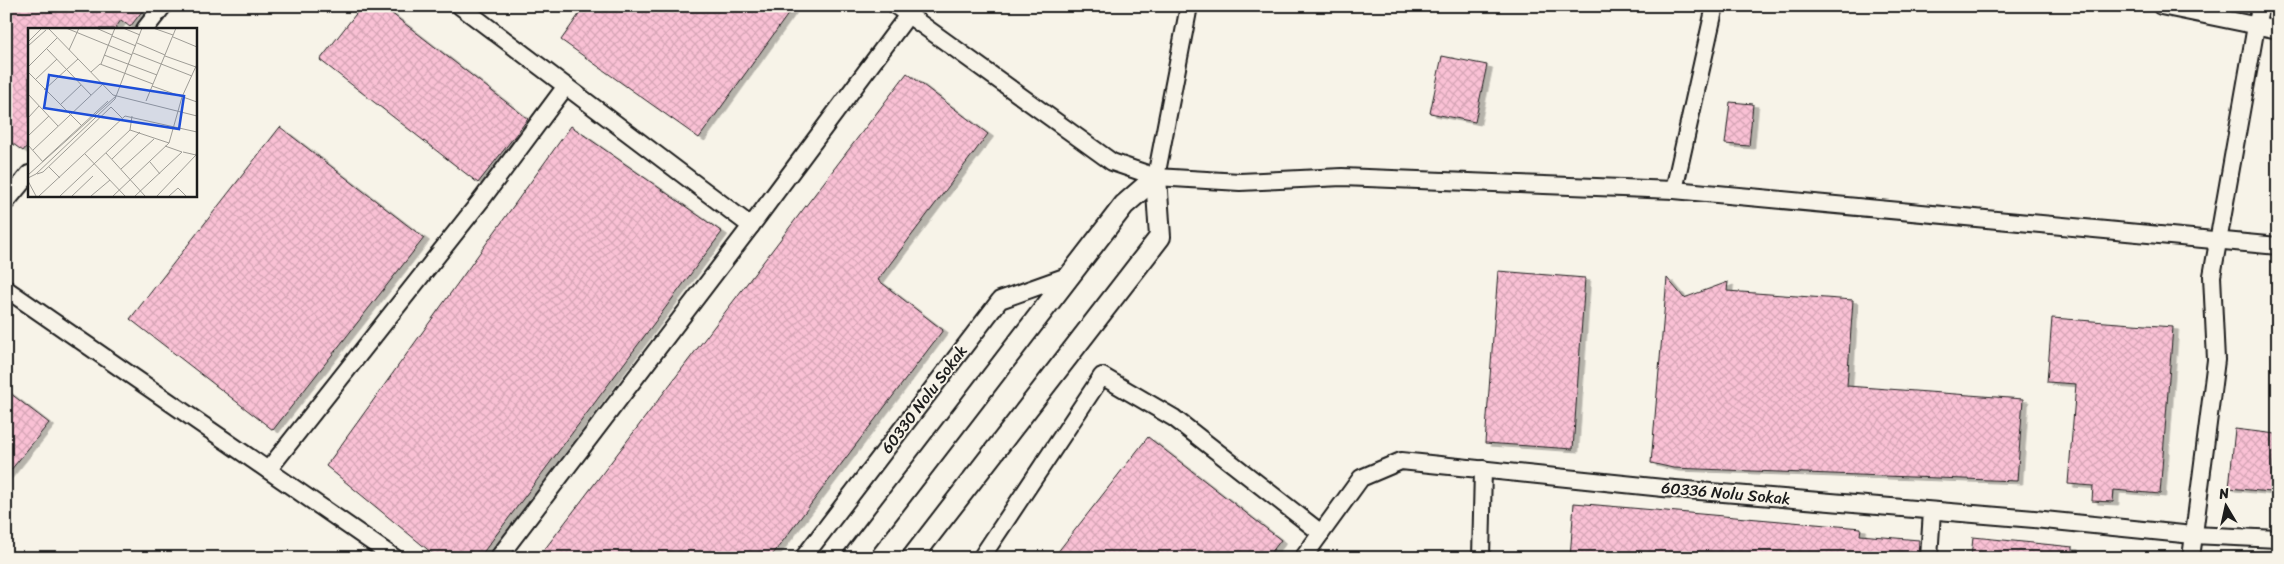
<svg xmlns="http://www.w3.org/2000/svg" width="2284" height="564" viewBox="0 0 2284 564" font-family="Sriracha,sans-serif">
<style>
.building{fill:url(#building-cross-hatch);stroke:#1c1c1c;filter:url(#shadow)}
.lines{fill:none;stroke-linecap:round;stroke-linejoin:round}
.minor-casing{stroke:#1c1c1c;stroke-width:20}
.tertiary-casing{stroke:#1c1c1c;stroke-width:24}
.minor{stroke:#f7f3e8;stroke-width:16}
.tertiary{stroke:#f7f3e8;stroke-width:20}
.labels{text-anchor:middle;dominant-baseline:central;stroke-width:4;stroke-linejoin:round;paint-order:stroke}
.street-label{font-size:16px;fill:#1c1c1c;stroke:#f7f3e8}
.inset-road{fill:none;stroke:#9f9d96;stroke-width:1}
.view{fill:#1d4ed8;fill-opacity:0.15;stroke:#1d4ed8;stroke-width:2.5}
.inset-edge{fill:none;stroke:#1c1c1c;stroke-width:2.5}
</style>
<defs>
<pattern id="building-cross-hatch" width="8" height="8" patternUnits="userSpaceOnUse" patternTransform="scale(1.25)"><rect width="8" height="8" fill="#fac1d5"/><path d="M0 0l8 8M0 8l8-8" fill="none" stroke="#d6a5b6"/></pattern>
<filter id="shadow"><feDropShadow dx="5.5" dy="3" stdDeviation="0" flood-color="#0004"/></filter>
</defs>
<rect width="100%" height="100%" fill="#f7f3e8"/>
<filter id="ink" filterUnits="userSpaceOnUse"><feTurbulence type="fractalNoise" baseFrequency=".02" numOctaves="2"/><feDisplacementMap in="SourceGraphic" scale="10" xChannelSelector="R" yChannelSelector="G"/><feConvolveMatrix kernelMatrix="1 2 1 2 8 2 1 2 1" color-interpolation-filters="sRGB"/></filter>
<g filter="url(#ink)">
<!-- building -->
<g class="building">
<polygon points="6,6 146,6 130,27 121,20 115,29 29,29 29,143 23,151 6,139"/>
<polygon points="362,6 382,6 528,119 478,183 320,60"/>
<polygon points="585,6 794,6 699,138 561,40"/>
<polygon points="1442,56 1487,65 1475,122 1430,113"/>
<polygon points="907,73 988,134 878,280 943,330 770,558 538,558"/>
<polygon points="1730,102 1753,104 1749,146 1725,144"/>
<polygon points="571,126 722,232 479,558 438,558 326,466"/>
<polygon points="280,127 424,238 273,430 130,319"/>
<polygon points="1498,271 1585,278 1573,449 1485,443"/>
<polygon points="1667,278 1684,298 1728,282 1727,291 1853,300 1847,386 2023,399 2017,481 1673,468 1651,463"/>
<polygon points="2052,318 2173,327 2160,494 2114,490 2113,502 2092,501 2093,486 2068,484 2076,384 2047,382"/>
<polygon points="6,390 49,423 6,476"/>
<polygon points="2235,429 2276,434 2270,492 2229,488"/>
<polygon points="1148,437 1281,540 1267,558 1053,558"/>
<polygon points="1574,503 1861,528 1860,535 1919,540 1918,558 1570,558"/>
<polygon points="1973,537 2073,547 2073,558 1971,558"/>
</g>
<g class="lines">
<!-- minor casing -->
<g class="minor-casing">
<g id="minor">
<polyline points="460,6 751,226"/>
<polyline points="896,6 1112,162 1156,177 1240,182 1342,177 1674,190 2278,246"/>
<polyline points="2161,6 2278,30"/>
<polyline points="145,29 163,6"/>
<polyline points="1156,177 1189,6"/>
<polyline points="1674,190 1715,6"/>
<polyline points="6,202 29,174"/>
<polyline points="6,289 395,558"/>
<polyline points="268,470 482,199 566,86"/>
<polyline points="498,558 751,226 908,15"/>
<polyline points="803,558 1000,300 1070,275"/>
<polyline points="981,558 1102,376 1174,418 1321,533"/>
<polyline points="1303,558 1361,478 1401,461 1663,488 2034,519 2193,535 2278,539"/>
<polyline points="1481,558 1483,469"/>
<polyline points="1929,558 1932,511"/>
<polyline points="2191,558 2216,360 2212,276 2256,26 2261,6"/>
</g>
</g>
<!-- tertiary casing -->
<g class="tertiary-casing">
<g id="tertiary">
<polyline points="853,558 1124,205 1156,177"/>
<polyline points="912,558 1160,237 1156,177"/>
</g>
</g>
<!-- minor -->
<use href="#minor" class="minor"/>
<!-- tertiary -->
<use href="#tertiary" class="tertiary"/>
</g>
</g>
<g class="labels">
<!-- street labels -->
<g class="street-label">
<text transform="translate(924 399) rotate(-53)">60330 Nolu Sokak</text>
<text transform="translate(1726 493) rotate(5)">60336 Nolu Sokak</text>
</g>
</g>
<!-- overview -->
<g transform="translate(28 28)">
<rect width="169" height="169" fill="#f7f3e8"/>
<path class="inset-road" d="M38 0 104 27M68 0 84 7M95 0 112 7M125 0 145 7M21 1 85 67 169 88M84 8 108 18M145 9 169 19M0 14 14 0M109 15 137 27M0 18 18 2M19 21 63 67M41 22 51 0M105 25 164 48M76 27 129 47M137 28 168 39M73 36 87 0M0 39 29 10M0 44 54 98M63 44 72 36 96 45M96 45 125 56M7 52 29 31M124 58 169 74M16 62 50 31M0 66 30 98M118 73 148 0M32 77 53 57M0 90 11 78M102 102 141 115M0 108 21 88M0 117 15 134M5 122 75 56M155 124 168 127 169 122M78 125 117 168M57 126 97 168M84 131 112 104M15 133 80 73M122 134 132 146M21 139 32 150M93 141 126 111M9 146 15 144 83 79 94 90M0 147 88 68M0 150 8 146 87 71 114 0M0 153 8 168M11 168 97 88 169 104M32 168 102 102 104 88M44 168 65 148M63 168 82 152M85 168 141 115 154 69 169 36M107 168 154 124 137 118M129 168 168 127M141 168 150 160 158 168"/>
<path class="view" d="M21 47 156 68 151 101 16 80Z"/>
<rect width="169" height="169" class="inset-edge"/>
</g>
<!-- margin -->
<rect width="2284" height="564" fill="none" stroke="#f7f3e8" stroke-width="25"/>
<rect x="12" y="12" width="2259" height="539" fill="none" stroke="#1c1c1c" stroke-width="2" filter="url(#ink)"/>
<!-- north arrow -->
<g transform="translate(2226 506) rotate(351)" stroke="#f7f3e8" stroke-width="4" paint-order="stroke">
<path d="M0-4L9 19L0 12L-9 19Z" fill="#1c1c1c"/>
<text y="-8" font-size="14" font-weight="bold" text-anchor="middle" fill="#1c1c1c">N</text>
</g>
</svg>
